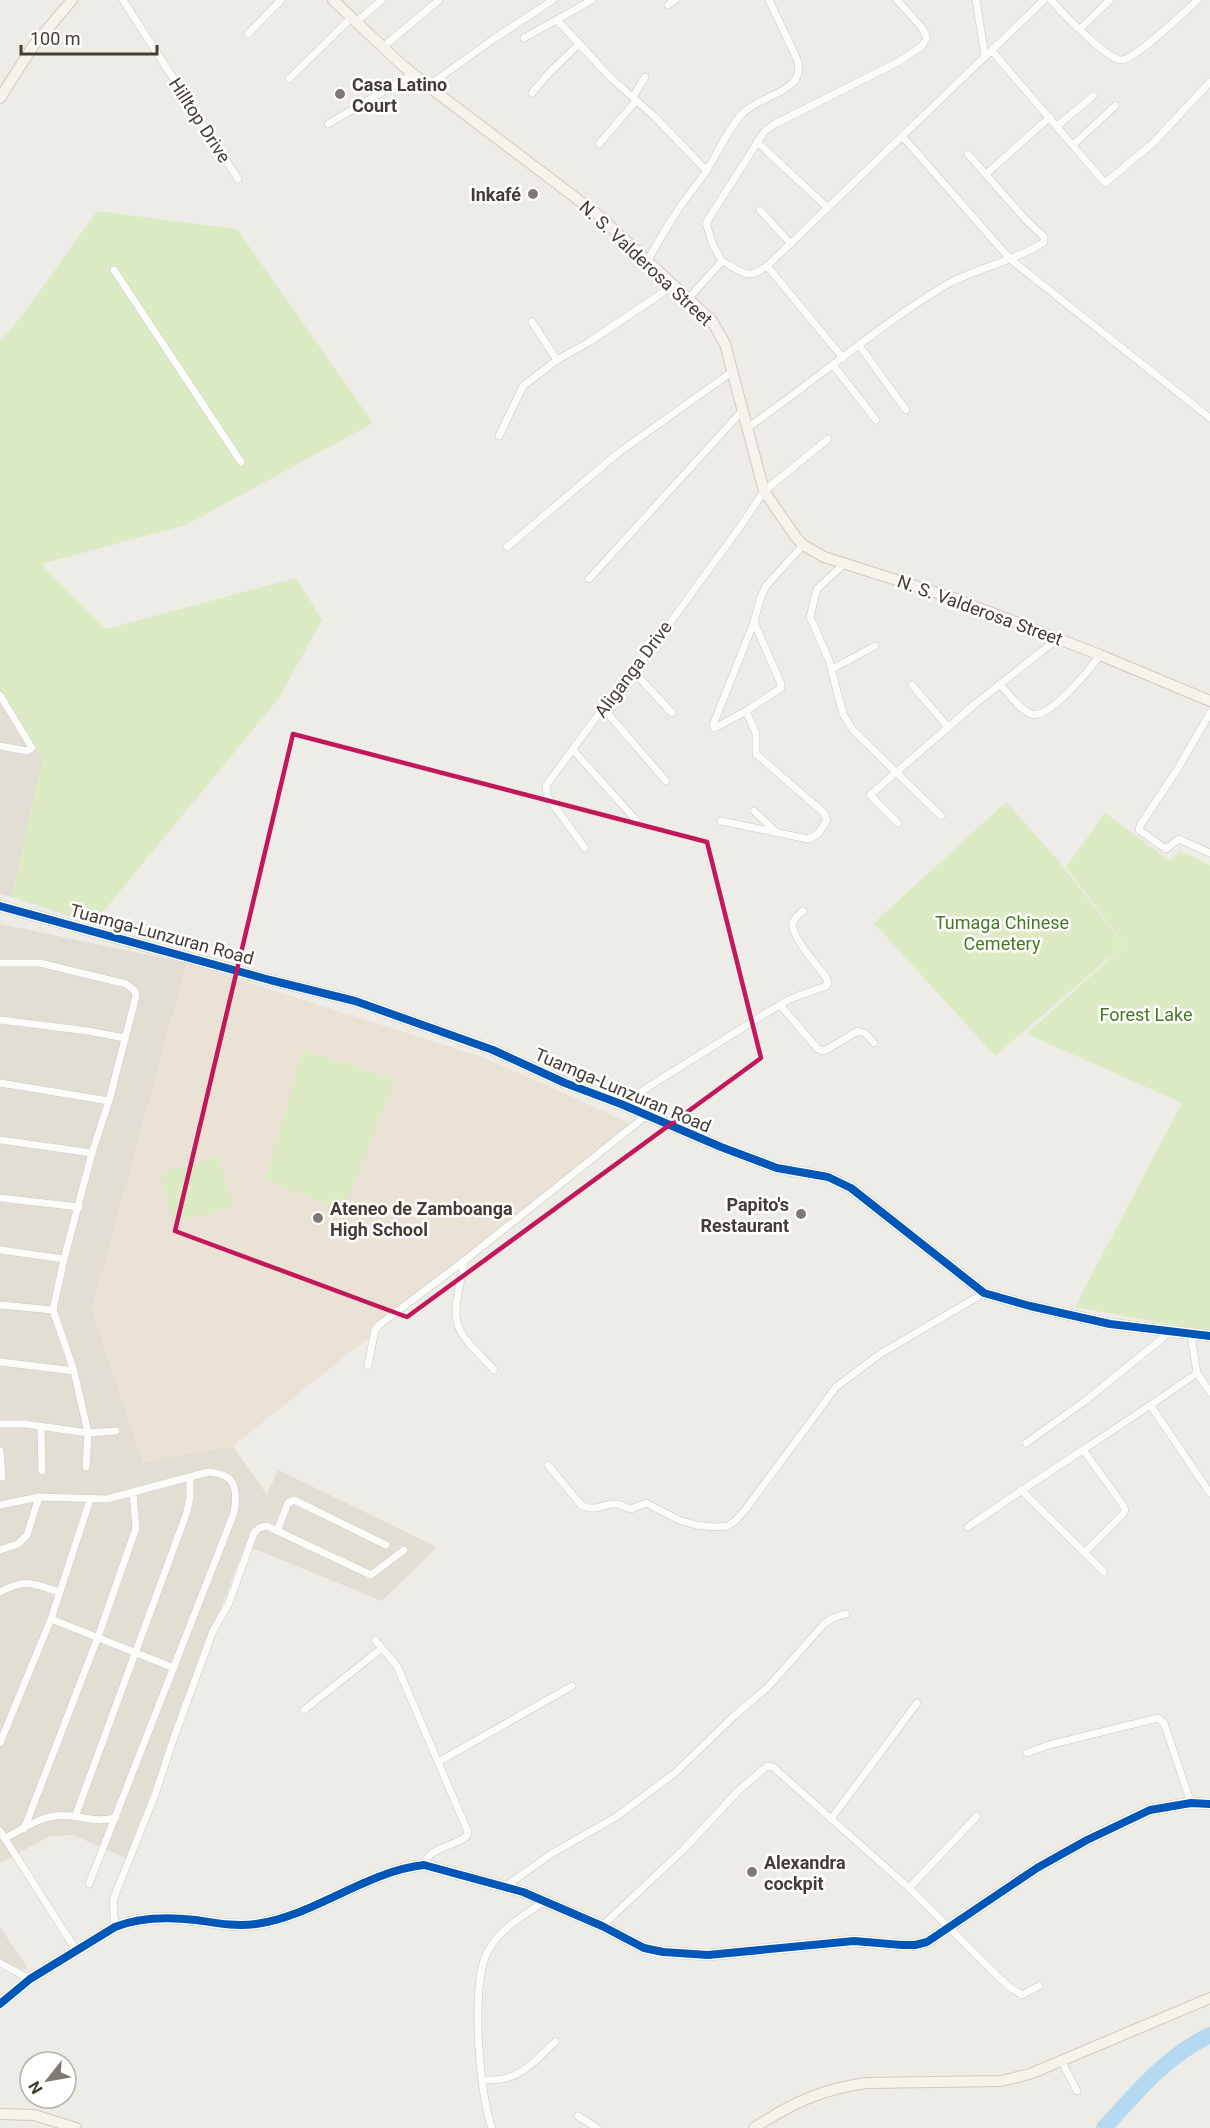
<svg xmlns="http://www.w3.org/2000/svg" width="1210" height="2128" viewBox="0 0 1210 2128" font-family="Roboto,sans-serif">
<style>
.residential{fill:#e3ded3}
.education{fill:#eae3d5}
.green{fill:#dcebc4}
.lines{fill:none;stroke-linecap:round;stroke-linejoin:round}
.river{stroke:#b4d9f0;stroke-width:16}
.street-casing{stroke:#cbc8c2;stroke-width:8}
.secondary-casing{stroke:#d0cabe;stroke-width:12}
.street{stroke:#fcfcfb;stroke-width:7}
.secondary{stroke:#f6f3ed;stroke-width:10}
.cycleway-casing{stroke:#fff;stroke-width:11}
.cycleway{stroke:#0057b8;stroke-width:8}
.marked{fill:none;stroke:#c2185b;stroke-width:4.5;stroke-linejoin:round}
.poi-dot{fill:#807a72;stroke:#fff;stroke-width:2}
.labels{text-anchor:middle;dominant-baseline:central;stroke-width:5;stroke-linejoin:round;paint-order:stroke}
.poi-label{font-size:18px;font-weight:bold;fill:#443d33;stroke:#fff;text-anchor:start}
.street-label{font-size:18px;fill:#443d33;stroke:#fff}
.park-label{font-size:18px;fill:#467824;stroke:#fff}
</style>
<rect width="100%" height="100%" fill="#eeece6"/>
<!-- residential -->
<g class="residential">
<polygon points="0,688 43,759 12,897 0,894"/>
<polygon points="0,924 187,963 92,1310 143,1462 233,1446 267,1495 278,1470 437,1547 382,1601 245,1545 126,1858 73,1835 50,1836 0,1863"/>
<polygon points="0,1927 29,1970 0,1964"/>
</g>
<!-- education -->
<polygon class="education" points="187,963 485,1058 634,1125 233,1446 143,1462 92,1310"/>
<!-- green -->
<g class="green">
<polygon points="97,211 237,229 373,423 186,525 41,564 106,629 296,578 322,620 279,698 93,924 12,897 43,759 0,688 0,342 25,312"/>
<polygon points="1006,802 1058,860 1124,945 995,1056 874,923"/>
<polygon points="1105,813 1170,861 1180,851 1210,865 1210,1331 1200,1330 1075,1307 1182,1103 1027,1034 1125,945 1066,867"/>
<polygon points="303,1050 395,1080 343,1212 266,1179"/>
<polygon points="219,1157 233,1207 174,1223 160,1173"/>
</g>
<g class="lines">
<!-- river -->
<path class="river" d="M1104 2128C1136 2093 1166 2056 1210 2035"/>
<!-- street casing -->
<g class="street-casing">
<g id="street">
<polyline points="123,0 238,179"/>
<polyline points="976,0 985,57"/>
<path d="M1051 0C1062 13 1106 58 1121 60 1134 61 1186 10 1198 0"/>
<polyline points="668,5 675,0"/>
<polyline points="557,20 611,78 655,117 706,170"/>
<polyline points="356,22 382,0"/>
<polyline points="1080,29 1110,0"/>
<polyline points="248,34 281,0"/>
<polyline points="524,38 592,0"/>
<polyline points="383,47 439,0"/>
<polyline points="992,51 1105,183 1153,143 1210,82"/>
<polyline points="289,79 351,18"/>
<polyline points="428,86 492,40 553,0"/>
<polyline points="532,93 549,73 579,44"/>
<polyline points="633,97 645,77"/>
<polyline points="328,124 413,74"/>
<polyline points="1057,126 1093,96"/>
<polyline points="903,137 1010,259 1210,418"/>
<polyline points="757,142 828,208"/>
<polyline points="599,144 636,101"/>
<polyline points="1073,145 1115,106"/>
<polyline points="986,174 1050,117"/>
<polyline points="760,210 791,244"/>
<path d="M648 260C657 244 666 228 676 213 686 197 698 184 708 168 719 151 728 129 742 114 760 94 808 93 797 59L769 0"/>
<polyline points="722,261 713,245 706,223 764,132 773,125 898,62 922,46 927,38 923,29 897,0"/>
<polyline points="767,266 843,358"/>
<polyline points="114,270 241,462"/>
<path d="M688 299 722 261C743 272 746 281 767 266L1044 0"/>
<polyline points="532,322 557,360"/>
<polyline points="859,345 906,410"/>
<polyline points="833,365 876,420"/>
<path d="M747 428C814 382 875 328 944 286 975 268 1014 262 1044 242V237L1025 219 968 154"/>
<polyline points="499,436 523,386 557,360 589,342 674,285"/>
<polyline points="507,547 618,453 733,371"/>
<polyline points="844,564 817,589 810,617 829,660 843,714 853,730 941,816"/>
<polyline points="589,579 742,411"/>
<polyline points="754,622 781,684 781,688 746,711 715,728 713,725 754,622 760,599 766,586 803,545"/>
<polyline points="832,669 875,646"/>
<polyline points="634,672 672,713"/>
<path d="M1000 684C1009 694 1019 709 1031 714 1048 721 1091 668 1100 655"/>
<polyline points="912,685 948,727"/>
<polyline points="0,695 32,748 27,751 0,746"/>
<polyline points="603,708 666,781"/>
<polyline points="1210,713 1177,770 1141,824 1139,830 1166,849 1179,839 1210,853"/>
<polyline points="573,750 636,820"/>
<polyline points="754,811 775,831"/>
<polyline points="721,821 808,839 818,834 827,820 824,813 756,754 756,733 746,711"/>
<polyline points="898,823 870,795 975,704 1057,639"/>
<polyline points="585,848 547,796 546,787 548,783 603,708 634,672 740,527 764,491 828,439"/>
<polyline points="0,963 40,963 126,984 135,991 136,996 109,1101 92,1153 64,1259 53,1310 74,1371 88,1433 86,1467"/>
<polyline points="780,1005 817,1048 822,1051 826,1050 858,1031 865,1033 874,1043"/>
<polyline points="0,1020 88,1031 125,1038"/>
<polyline points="0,1083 109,1101"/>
<path d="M621 1104 771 1010 790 999 826 986 828 983 826 977C819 968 789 934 793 923 795 918 799 914 803 911"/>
<polyline points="0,1140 92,1153"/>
<polyline points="0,1198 79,1207"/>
<polyline points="0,1250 64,1259"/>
<path d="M464 1261C462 1278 453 1306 457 1322 461 1339 482 1356 494 1370"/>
<polyline points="0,1305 53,1310"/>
<polyline points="1191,1335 1197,1373 1210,1392"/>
<polyline points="0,1362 74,1371"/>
<polyline points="368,1365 375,1330 379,1325 464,1261 647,1115"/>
<polyline points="1151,1406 1210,1493"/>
<polyline points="0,1424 25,1424 88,1433 116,1431"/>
<polyline points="41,1427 42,1471"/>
<polyline points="1026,1443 1085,1401 1170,1332"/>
<polyline points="0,1451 2,1477"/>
<polyline points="1084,1451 1123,1505 1125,1510 1123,1514 1085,1552"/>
<path d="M548 1465 581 1505C597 1513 603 1503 616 1504 621 1504 626 1508 631 1509L646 1503 679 1520 696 1525 715 1527 728 1526 736 1520 745 1510 836 1387 880 1354 984 1293"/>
<polyline points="1021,1490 1104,1572"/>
<path d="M0 1505 39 1497 107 1499 208 1472C236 1474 238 1488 234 1513L89 1884"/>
<path d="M968 1527C1044 1474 1122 1426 1197 1373"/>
<polyline points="277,1531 288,1503 294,1500 386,1545"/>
<polyline points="0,1550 18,1544 27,1535 39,1497"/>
<path d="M0 1592C27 1578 32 1584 60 1592"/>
<polyline points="51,1619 174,1668"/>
<path d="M375 1640 397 1666 468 1832 467 1836C453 1847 429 1847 424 1865"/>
<polyline points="304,1710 382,1648"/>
<polyline points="0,1743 51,1619 90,1500"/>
<polyline points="1027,1753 1049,1745 1158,1718 1164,1723 1191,1803"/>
<polyline points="438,1762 572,1686"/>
<polyline points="75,1817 187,1512 190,1497 190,1477"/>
<polyline points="831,1819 917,1703"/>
<polyline points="24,1829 98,1637 136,1528 133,1493"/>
<polyline points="0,1831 76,1950"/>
<path d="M5 1838C20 1831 39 1817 56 1816 77 1813 96 1825 116 1817"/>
<polyline points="506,1886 551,1854 616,1817 676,1772 735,1715 767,1688 824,1624 833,1618 846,1614"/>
<polyline points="909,1888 977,1816"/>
<polyline points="602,1926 683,1850 739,1790 767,1766 773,1767 909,1888 1008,1986 1022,1995 1039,1986"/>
<polyline points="115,1927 113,1901 117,1890 155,1795 172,1743 213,1631 229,1603 254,1533 259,1528 267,1526 371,1575 404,1550"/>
<polyline points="0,1963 30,1979"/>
<polyline points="1061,2060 1077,2091"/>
<path d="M483 2080C491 2080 500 2080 507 2078 527 2072 541 2055 555 2042"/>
<polyline points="578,2116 597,2128"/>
<path d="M492 2128C479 2094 470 1983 488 1951 500 1928 525 1915 546 1900"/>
</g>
</g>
<!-- secondary casing -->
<g class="secondary-casing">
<g id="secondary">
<polyline points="333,0 403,66 428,86 597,214 712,321 725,344 764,491 795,536 803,545 824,557 953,598 1100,655 1210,701"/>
<polyline points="0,98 33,46 72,0"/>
<polyline points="0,906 270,980 355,1001 493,1050 565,1083 621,1104 721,1147 777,1168 828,1177 851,1188 984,1293 1030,1306 1110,1324 1210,1336"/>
<path d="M0 2004 30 1979 115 1927C139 1917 170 1917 196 1920 216 1923 236 1927 256 1924 312 1917 366 1871 424 1865L523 1892 602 1926 644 1948 663 1952 708 1955 854 1941 902 1945H915L927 1942 1037 1868 1087 1840 1150 1810 1191 1803 1210 1804"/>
<polyline points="0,2114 34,2115 76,2128"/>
<path d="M754 2128C790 2104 824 2088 867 2083L1001 2081 1030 2074 1210 1998"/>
</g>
</g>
<!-- street -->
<use href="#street" class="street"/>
<!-- secondary -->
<use href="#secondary" class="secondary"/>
<!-- cycleway casing -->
<g class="cycleway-casing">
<g id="cycleway">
<polyline points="0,906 270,980 355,1001 493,1050 565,1083 621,1104 721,1147 777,1168 828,1177 851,1188 984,1293 1030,1306 1110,1324 1210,1336"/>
<path d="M0 2004 30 1979 115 1927C139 1917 170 1917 196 1920 216 1923 236 1927 256 1924 312 1917 366 1871 424 1865L523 1892 602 1926 644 1948 663 1952 708 1955 854 1941 902 1945H915L927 1942 1037 1868 1087 1840 1150 1810 1191 1803 1210 1804"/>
</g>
</g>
<!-- cycleway -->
<use href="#cycleway" class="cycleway"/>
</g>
<!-- marked area -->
<path class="marked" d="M293 734 707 842 761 1058 407 1317 175 1231Z"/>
<!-- markers -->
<g class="poi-dot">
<circle cx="340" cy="94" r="6"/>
<circle cx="533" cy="194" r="6"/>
<circle cx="801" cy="1214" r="6"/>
<circle cx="318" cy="1218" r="6"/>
<circle cx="752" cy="1872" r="6"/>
</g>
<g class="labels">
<!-- poi labels -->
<g class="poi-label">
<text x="352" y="84">Casa Latino<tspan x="352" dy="21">Court</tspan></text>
<text x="521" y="194" text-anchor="end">Inkafé</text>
<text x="789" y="1204" text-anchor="end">Papito's<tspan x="789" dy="21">Restaurant</tspan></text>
<text x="330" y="1208">Ateneo de Zamboanga<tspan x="330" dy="21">High School</tspan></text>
<text x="764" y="1862">Alexandra<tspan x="764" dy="21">cockpit</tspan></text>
</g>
<!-- street labels -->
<g class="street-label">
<text transform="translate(200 120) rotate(57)">Hilltop Drive</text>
<text transform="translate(646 263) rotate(43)">N. S. Valderosa Street</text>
<text transform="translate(980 610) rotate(20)">N. S. Valderosa Street</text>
<text transform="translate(633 669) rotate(-53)">Aliganga Drive</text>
<text transform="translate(162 934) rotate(15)">Tuamga-Lunzuran Road</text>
<text transform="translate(623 1090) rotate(23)">Tuamga-Lunzuran Road</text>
</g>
<!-- park labels -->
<g class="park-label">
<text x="1002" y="922">Tumaga Chinese<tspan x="1002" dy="21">Cemetery</tspan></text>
<text x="1146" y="1014">Forest Lake</text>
</g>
</g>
<!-- north arrow -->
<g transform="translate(48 2080) rotate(239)"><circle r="28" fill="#ffffff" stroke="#b4b1ad" stroke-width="1.5"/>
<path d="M0-4.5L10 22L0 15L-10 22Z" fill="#807a72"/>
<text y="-9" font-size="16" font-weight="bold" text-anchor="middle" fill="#443d33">N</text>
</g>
<!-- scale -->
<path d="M21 45v9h136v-9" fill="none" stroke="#443d33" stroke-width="3"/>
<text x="30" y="45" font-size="18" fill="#443d33" stroke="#ffffff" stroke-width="4.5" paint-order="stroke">100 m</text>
</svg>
